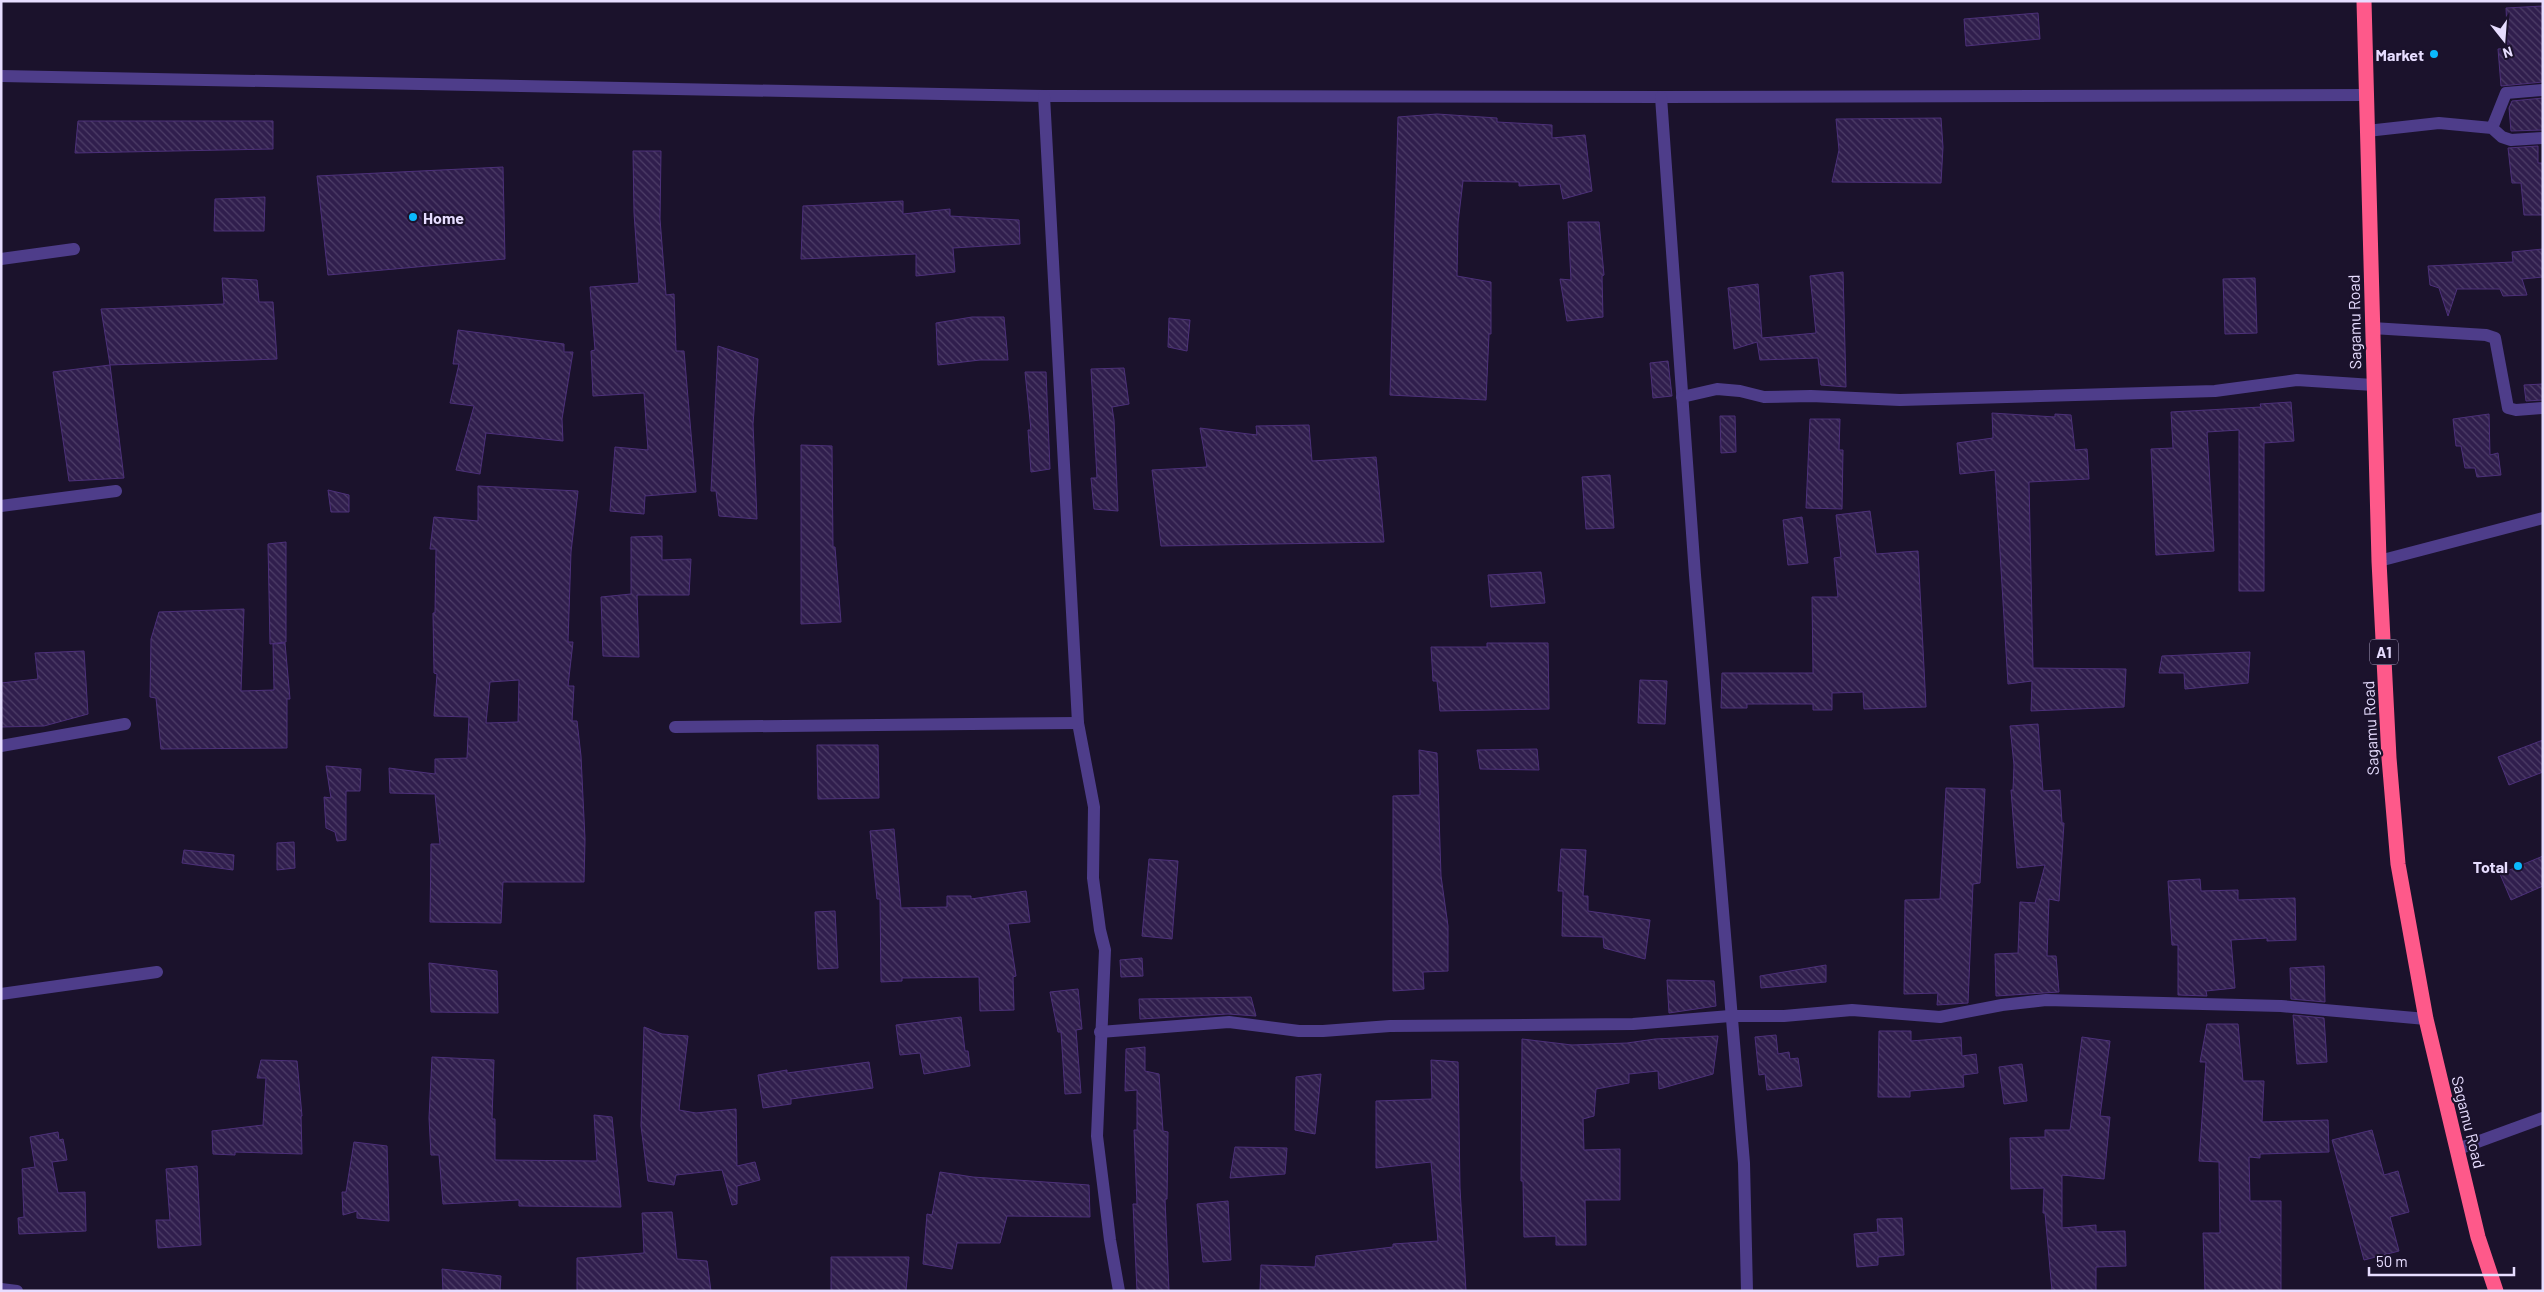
<svg xmlns="http://www.w3.org/2000/svg" width="2544" height="1292" viewBox="0 0 2544 1292" font-family="Barlow,sans-serif">
<style>
.building{fill:url(#building-back-hatch);stroke:#4c3079;fill-rule:evenodd}
.lines{fill:none;stroke-linecap:round;stroke-linejoin:round}
.minor{stroke:#4e3d8a;stroke-width:12}
.highway{stroke:#fe598a;stroke-width:15}
.poi-dot{fill:#0ab9fd;stroke:#1b122c;stroke-width:2}
.labels{text-anchor:middle;dominant-baseline:central;stroke-width:4.5;stroke-linejoin:round;paint-order:stroke}
.shield{fill:#1b122c;stroke:#aaa0c0;stroke-width:1}
.shield-label{font-size:15px;font-weight:bold;fill:#e7ddff}
.poi-label{font-size:16px;font-weight:bold;fill:#e7ddff;stroke:#1b122c;text-anchor:end}
.street-label{font-size:16px;fill:#e7ddff;stroke:#1b122c}
</style>
<defs>
<pattern id="building-back-hatch" width="6" height="6" patternUnits="userSpaceOnUse" patternTransform="scale(1.25)"><rect width="6" height="6" fill="#301e4d"/><path d="M-1 5l2 2M0 0l6 6M5-1l2 2" fill="none" stroke="#4e3e68"/></pattern>
</defs>
<rect width="100%" height="100%" fill="#1b122c"/>
<!-- building -->
<g class="building">
<polygon points="2543,6 2543,82 2501,86 2498,49 2508,48 2506,8"/>
<polygon points="2038,13 2040,39 1966,46 1964,19"/>
<polygon points="2543,98 2543,130 2511,131 2509,108 2512,101"/>
<polygon points="1437,114 1497,118 1497,122 1552,125 1552,138 1585,135 1592,191 1563,199 1560,184 1519,186 1519,182 1463,181 1458,223 1457,276 1491,282 1491,334 1489,334 1486,400 1390,395 1398,117"/>
<polygon points="1941,118 1943,147 1941,183 1832,182 1839,150 1836,119"/>
<polygon points="78,121 273,121 273,149 75,153"/>
<polygon points="2538,146 2538,163 2543,163 2543,215 2524,215 2521,183 2512,183 2508,148"/>
<polygon points="633,151 661,151 660,219 666,295 674,294 676,351 684,351 696,492 645,496 644,514 610,511 615,447 648,450 644,393 593,396 591,351 595,350 590,287 639,283 634,213"/>
<polygon points="503,167 505,259 328,275 317,176"/>
<polygon points="265,197 264,231 214,231 215,199"/>
<polygon points="903,201 903,214 950,209 950,216 1019,220 1020,244 953,248 955,272 916,276 916,254 801,259 803,206"/>
<polygon points="1568,222 1599,222 1604,275 1602,276 1603,317 1567,321 1560,279 1571,280"/>
<polygon points="2543,249 2543,277 2522,279 2527,295 2503,296 2500,289 2457,289 2448,316 2439,288 2430,285 2428,266 2513,262 2512,252"/>
<polygon points="1843,272 1846,387 1821,385 1818,358 1760,360 1757,342 1734,349 1728,288 1758,284 1762,338 1816,333 1810,276"/>
<polygon points="222,278 257,280 259,302 273,302 277,359 110,365 101,309 224,304"/>
<polygon points="2255,278 2257,333 2225,334 2223,279"/>
<polygon points="972,317 1004,317 1008,360 980,360 938,365 936,323"/>
<polygon points="1169,318 1190,320 1187,351 1168,347"/>
<polygon points="458,330 564,344 564,352 573,352 562,419 563,441 486,433 480,474 456,470 474,406 450,403 459,364 453,364"/>
<polygon points="718,346 758,359 753,424 757,519 719,516 716,491 711,491"/>
<polygon points="1668,361 1672,396 1653,398 1650,363"/>
<polygon points="110,365 124,478 69,481 53,372"/>
<polygon points="1124,368 1129,404 1112,407 1114,420 1118,511 1094,509 1091,478 1097,478 1091,369"/>
<polygon points="1025,372 1046,372 1050,469 1031,472 1028,430 1031,430"/>
<polygon points="2543,384 2543,400 2526,401 2524,385"/>
<polygon points="2291,402 2294,441 2264,443 2264,591 2239,591 2239,430 2207,432 2214,551 2156,555 2151,449 2173,448 2171,412 2261,407 2260,404"/>
<polygon points="1992,413 2055,417 2055,414 2071,415 2075,450 2087,449 2089,479 2029,482 2033,668 2126,669 2124,707 2031,711 2032,681 2008,684 1995,470 1960,474 1957,443 1993,438"/>
<polygon points="2489,414 2490,455 2498,453 2501,475 2477,477 2475,468 2465,468 2461,446 2456,446 2453,419"/>
<polygon points="1720,416 1735,416 1736,452 1721,453"/>
<polygon points="1810,419 1840,419 1839,450 1843,450 1842,509 1806,508"/>
<polygon points="1309,425 1312,461 1376,457 1384,542 1161,546 1152,470 1207,467 1200,428 1257,435 1256,426"/>
<polygon points="801,445 832,446 833,547 835,547 841,622 801,624"/>
<polygon points="1610,475 1614,528 1586,529 1582,477"/>
<path d="M478 486 578 491 571 552 568 642H573L568 686H574L572 721H577L581 756 585 839 584 882H503L501 923 430 922 431 844H440L435 794 390 793 389 768 435 774V759L467 758 469 717 434 716 437 674 434 673 433 613H435L436 549H430L434 517 478 521ZM519 680 518 722 486 723 490 682Z"/>
<polygon points="328,490 349,495 349,512 331,512"/>
<polygon points="1870,511 1876,554 1918,551 1926,707 1864,709 1863,692 1832,693 1832,710 1813,710 1813,704 1747,704 1747,708 1721,708 1722,673 1813,673 1812,597 1838,597 1834,558 1841,557 1836,515"/>
<polygon points="1802,517 1808,563 1788,565 1783,520"/>
<polygon points="662,536 662,560 691,559 689,595 637,595 639,657 603,656 601,597 631,594 631,537"/>
<polygon points="286,542 286,642 270,644 268,544"/>
<polygon points="1541,572 1545,603 1491,607 1488,575"/>
<polygon points="244,609 241,691 274,690 273,644 285,643 290,699 287,699 287,748 161,749 156,698 150,697 151,639 159,612"/>
<polygon points="1487,643 1548,643 1549,709 1440,711 1437,681 1433,681 1431,647 1487,647"/>
<polygon points="84,651 88,714 44,726 1,727 1,683 38,679 35,653"/>
<polygon points="2250,652 2248,683 2185,689 2184,673 2159,673 2162,656"/>
<polygon points="1640,680 1667,681 1665,724 1638,723"/>
<polygon points="2038,724 2043,791 2060,790 2062,823 2064,823 2059,901 2049,899 2047,956 2056,956 2059,992 1996,996 1995,954 2018,953 2020,902 2035,903 2045,865 2017,868 2011,790 2013,790 2014,765 2010,726"/>
<polygon points="2543,740 2543,772 2509,785 2498,757"/>
<polygon points="817,745 878,745 879,798 818,799"/>
<polygon points="1537,749 1539,770 1480,769 1477,750"/>
<polygon points="1419,750 1437,753 1441,876 1448,926 1448,971 1423,972 1424,989 1393,991 1393,796 1420,795"/>
<polygon points="326,766 361,769 360,791 346,791 346,840 337,841 335,832 326,828 324,797 331,798"/>
<polygon points="1946,788 1985,789 1980,883 1973,884 1968,1003 1937,1005 1938,993 1904,994 1905,900 1940,899"/>
<polygon points="894,829 901,908 947,907 947,896 971,896 971,899 1026,891 1030,922 1008,924 1016,976 1013,977 1014,1010 980,1011 979,977 902,978 902,981 881,982 880,899 877,899 870,831"/>
<polygon points="294,842 295,868 277,870 277,843"/>
<polygon points="1561,849 1586,850 1583,896 1588,896 1588,911 1650,920 1645,959 1604,948 1603,937 1562,936 1563,891 1558,891"/>
<polygon points="184,850 234,855 233,870 182,863"/>
<polygon points="2543,856 2543,886 2511,900 2500,874"/>
<polygon points="1149,859 1178,861 1172,939 1142,936"/>
<polygon points="2200,879 2201,891 2238,890 2238,900 2295,898 2296,940 2267,941 2267,938 2231,940 2235,988 2206,991 2207,996 2178,995 2178,945 2172,945 2168,881"/>
<polygon points="835,911 838,968 818,969 815,912"/>
<polygon points="1142,958 1143,976 1121,977 1120,960"/>
<polygon points="429,963 497,971 498,1013 431,1012"/>
<polygon points="1826,965 1826,982 1761,988 1760,976"/>
<polygon points="2324,966 2325,1002 2291,999 2290,968"/>
<polygon points="1667,980 1714,981 1716,1006 1669,1013"/>
<polygon points="1078,989 1082,1029 1076,1030 1081,1093 1065,1094 1061,1032 1058,1032 1050,992"/>
<polygon points="1251,997 1256,1016 1228,1014 1140,1019 1139,999"/>
<polygon points="2293,1015 2324,1018 2327,1062 2297,1064"/>
<polygon points="961,1017 965,1051 968,1051 970,1066 924,1074 920,1053 900,1055 896,1025"/>
<polygon points="2207,1024 2238,1024 2243,1081 2264,1081 2262,1122 2328,1120 2329,1152 2260,1154 2260,1158 2249,1157 2250,1201 2281,1201 2281,1291 2205,1291 2203,1233 2220,1233 2219,1162 2199,1161 2206,1062 2200,1062"/>
<polygon points="644,1027 662,1034 688,1036 679,1110 696,1113 736,1109 737,1166 755,1162 760,1180 737,1186 737,1204 732,1205 722,1170 676,1175 674,1185 648,1181 641,1126"/>
<polygon points="1879,1031 1911,1031 1911,1041 1961,1037 1962,1056 1976,1054 1978,1073 1963,1075 1964,1087 1910,1091 1910,1097 1878,1097"/>
<polygon points="1776,1035 1778,1054 1789,1052 1790,1059 1798,1058 1802,1086 1767,1090 1765,1074 1759,1075 1755,1037"/>
<polygon points="1718,1036 1713,1074 1659,1089 1658,1071 1629,1074 1629,1083 1596,1089 1594,1116 1583,1119 1584,1150 1620,1149 1620,1200 1585,1200 1586,1245 1556,1245 1556,1236 1524,1237 1523,1181 1521,1181 1522,1039 1572,1045 1627,1043 1655,1039"/>
<polygon points="2082,1037 2110,1041 2100,1116 2110,1117 2104,1179 2062,1175 2062,1228 2096,1225 2096,1232 2125,1231 2126,1266 2096,1267 2096,1291 2052,1291 2045,1213 2043,1213 2044,1188 2011,1189 2010,1138 2045,1137 2045,1130 2070,1130"/>
<polygon points="1145,1047 1145,1071 1159,1074 1163,1131 1168,1132 1167,1199 1165,1199 1169,1291 1137,1291 1133,1204 1137,1204 1134,1130 1137,1130 1137,1090 1125,1091 1126,1049"/>
<polygon points="432,1057 494,1060 492,1119 495,1119 495,1160 597,1161 594,1115 612,1117 621,1207 519,1206 519,1200 443,1204 439,1155 431,1155 429,1118"/>
<polygon points="261,1060 297,1061 302,1116 301,1116 302,1154 235,1152 235,1155 213,1154 212,1131 263,1125 266,1078 257,1078"/>
<polygon points="1431,1060 1458,1062 1460,1188 1466,1291 1260,1291 1261,1265 1315,1267 1316,1256 1393,1247 1393,1244 1438,1241 1431,1162 1376,1168 1376,1101 1432,1099"/>
<polygon points="869,1062 873,1088 791,1099 791,1104 763,1108 758,1075 787,1070 787,1073"/>
<polygon points="2022,1064 2027,1101 2004,1104 1999,1067"/>
<polygon points="1321,1074 1315,1134 1295,1130 1296,1077"/>
<polygon points="2372,1130 2384,1175 2398,1171 2409,1212 2390,1217 2399,1251 2364,1260 2332,1140"/>
<polygon points="58,1132 59,1140 63,1139 67,1160 52,1162 58,1193 85,1192 86,1231 19,1234 18,1218 24,1217 22,1169 35,1167 30,1137"/>
<polygon points="354,1142 387,1146 389,1221 357,1218 357,1211 343,1215 342,1192 346,1192"/>
<polygon points="1235,1147 1287,1148 1285,1174 1230,1178"/>
<polygon points="197,1166 201,1245 158,1248 156,1220 170,1220 166,1169"/>
<polygon points="940,1172 973,1177 1089,1185 1090,1217 1007,1216 1000,1243 957,1243 952,1269 923,1264 927,1214 932,1215"/>
<polygon points="1228,1201 1231,1260 1203,1262 1197,1204"/>
<polygon points="672,1212 677,1259 707,1261 711,1291 577,1291 577,1258 644,1253 642,1213"/>
<polygon points="1902,1218 1904,1255 1878,1257 1878,1265 1857,1267 1854,1234 1878,1232 1877,1219"/>
<polygon points="831,1257 909,1257 906,1291 831,1291"/>
<polygon points="442,1269 501,1276 500,1291 443,1291"/>
</g>
<g class="lines">
<!-- minor -->
<g class="minor">
<polyline points="1,76 1044,96 1661,97 2366,95"/>
<polyline points="1044,96 1078,723 1094,807 1093,878 1100,930 1105,950 1097,1136 1110,1240 1119,1291"/>
<polyline points="1661,97 1695,575 1744,1163 1747,1291"/>
<polyline points="2492,128 2506,93 2543,90"/>
<polyline points="2367,131 2439,123 2492,128 2502,137 2511,140 2543,138"/>
<polyline points="1,259 74,249"/>
<polyline points="2372,328 2486,335 2495,338 2508,408 2516,410 2543,408"/>
<polyline points="1682,397 1717,389 1740,391 1764,397 1811,396 1900,400 2215,391 2297,380 2373,385"/>
<polyline points="1,506 116,491"/>
<polyline points="2379,561 2543,518"/>
<polyline points="675,727 1078,723"/>
<polyline points="1,746 125,724"/>
<polyline points="1,994 157,972"/>
<polyline points="1100,1032 1229,1022 1299,1031 1323,1031 1390,1026 1633,1024 1730,1016 1784,1016 1852,1010 1940,1017 2002,1005 2046,1000 2281,1006 2426,1019"/>
<polyline points="2458,1149 2543,1118"/>
<polyline points="1,1289 17,1291"/>
</g>
<!-- highway -->
<polyline class="highway" points="2364,1 2379,561 2389,758 2398,864 2426,1019 2478,1237 2496,1291"/>
</g>
<!-- markers -->
<g class="poi-dot">
<circle cx="2434" cy="54" r="5"/>
<circle cx="413" cy="217" r="5"/>
<circle cx="2518" cy="866" r="5"/>
</g>
<g class="labels">
<!-- shield labels -->
<rect class="shield" x="2370" y="639.5" width="28" height="25" rx="4"/>
<g class="shield-label">
<text x="2384" y="652">A1</text>
</g>
<!-- poi labels -->
<g class="poi-label">
<text x="2424" y="54">Market</text>
<text x="423" y="217" text-anchor="start">Home</text>
<text x="2508" y="866">Total</text>
</g>
<!-- street labels -->
<g class="street-label">
<text transform="translate(2354 322) rotate(-91)">Sagamu Road</text>
<text transform="translate(2370 728) rotate(-93)">Sagamu Road</text>
<text transform="translate(2469 1122) rotate(76)">Sagamu Road</text>
</g>
</g>
<!-- border -->
<rect width="2544" height="1292" fill="none" stroke="#e7ddff" stroke-width="5"/>
<!-- north arrow -->
<g transform="translate(2504 40) rotate(163)" stroke="#1b122c" stroke-width="4" paint-order="stroke">
<path d="M0-4L9 19L0 12L-9 19Z" fill="#e7ddff"/>
<text y="-8" font-size="14" font-weight="bold" text-anchor="middle" fill="#e7ddff">N</text>
</g>
<!-- scale -->
<path d="M2369 1267v8h145v-8" fill="none" stroke="#e7ddff" stroke-width="2.5"/>
<text x="2376" y="1267" font-size="15" fill="#e7ddff" stroke="#1b122c" stroke-width="4" paint-order="stroke">50 m</text>
</svg>
